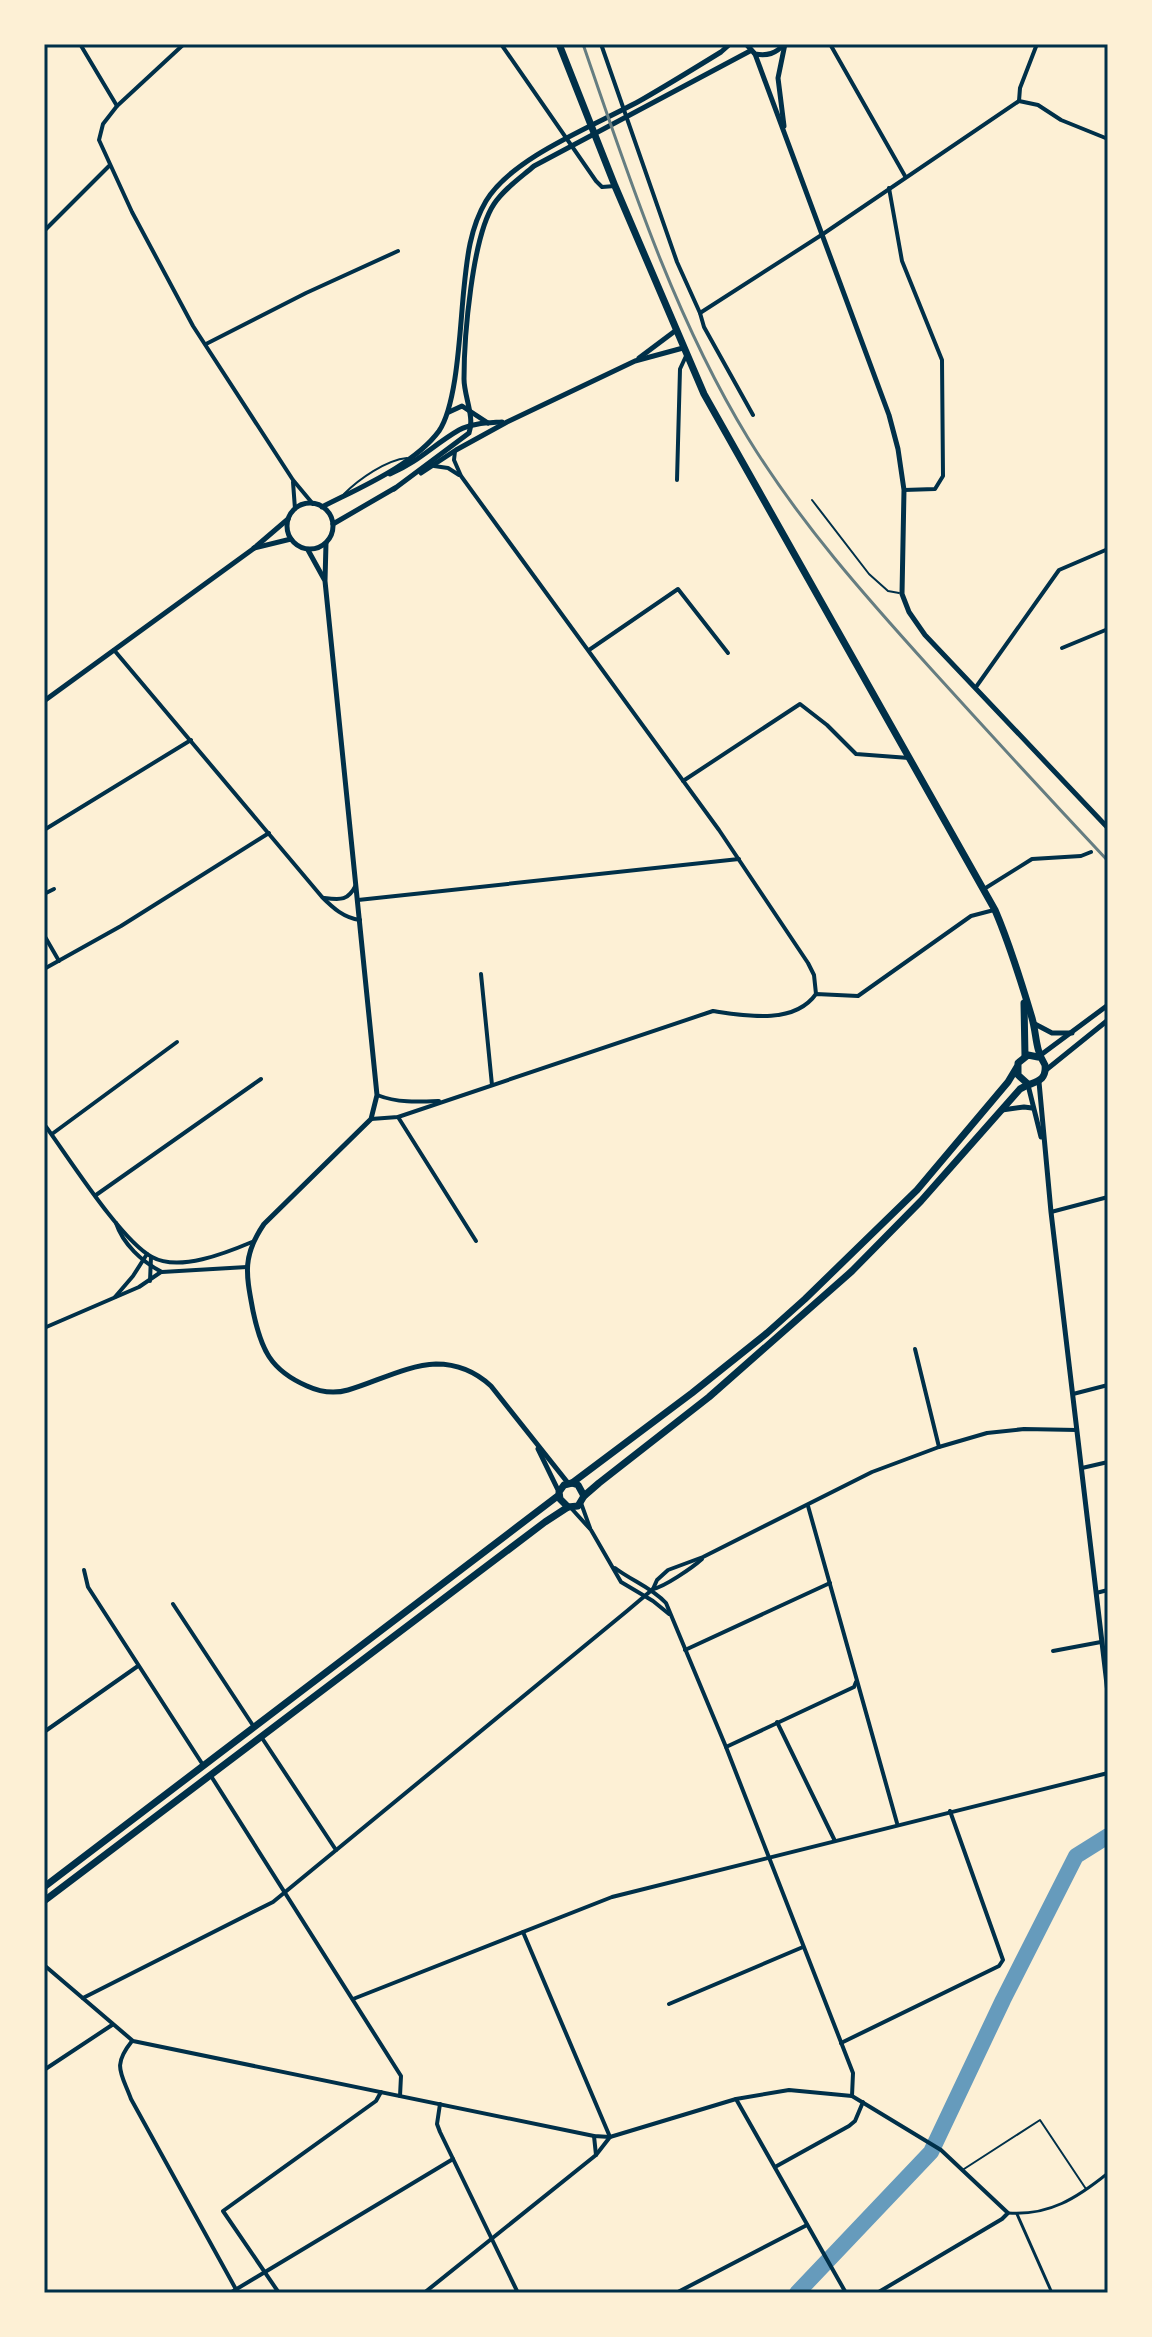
<svg xmlns="http://www.w3.org/2000/svg" width="1152" height="2337" viewBox="0 0 1152 2337" font-family="'Asap Condensed',sans-serif">
<style>
.lines{fill:none;stroke-linecap:round;stroke-linejoin:round}
.river{stroke:#669bbc;stroke-width:16}
.service{stroke:#003049;stroke-width:2}
.pedestrian{stroke:#003049;stroke-width:3}
.minor{stroke:#003049;stroke-width:4}
.tertiary{stroke:#003049;stroke-width:5}
.primary{stroke:#003049;stroke-width:7}
.rail{stroke:#657d81;stroke-width:3}
.neatline{fill:none;stroke:#003049;stroke-width:3}
</style>
<rect width="100%" height="100%" fill="#fdf0d5"/>
<g class="lines">
<!-- river -->
<polyline class="river" points="797,2293 931,2152 1003,2000 1076,1856 1108,1836"/>
<!-- service -->
<g class="service">
<path d="M344 494C359 479 386 460 407 458"/>
<polyline points="812,500 869,574 888,591 899,593"/>
<polyline points="964,2169 1040,2120 1086,2189"/>
</g>
<!-- pedestrian -->
<g class="pedestrian">
<path d="M1008 2213C1049 2216 1077 2198 1108 2173"/>
<polyline points="1017,2214 1052,2293"/>
</g>
<!-- minor -->
<g class="minor">
<polyline points="80,44 117,106"/>
<polyline points="184,44 117,106 103,124 99,140 132,212 193,326 293,480 313,504"/>
<polyline points="501,44 596,181 602,187 615,186"/>
<polyline points="601,44 677,262 700,313 704,327 753,415"/>
<polyline points="830,44 905,176"/>
<polyline points="1019,101 1020,88 1037,44"/>
<polyline points="889,188 902,261 942,360 943,476 935,489 904,490"/>
<polyline points="44,231 109,166"/>
<polyline points="700,313 823,234 1019,101 1038,105 1061,120 1108,139"/>
<polyline points="206,344 306,293 398,251"/>
<polyline points="455,451 454,460 461,476 719,830 808,963 814,975 816,994"/>
<polyline points="434,466 448,468 459,475"/>
<polyline points="677,480 680,369 686,356"/>
<polyline points="293,482 295,509"/>
<polyline points="1062,648 1108,629"/>
<path d="M114 650 322 897C333 908 344 918 360 920"/>
<polyline points="589,650 678,589 728,653"/>
<polyline points="976,687 1059,570 1108,549"/>
<polyline points="683,781 800,704 827,725 856,754 909,758"/>
<polyline points="44,830 191,740"/>
<polyline points="984,889 1032,859 1081,856 1091,852"/>
<polyline points="44,894 54,889"/>
<path d="M324 898C341 900 348 901 356 885"/>
<polyline points="358,900 739,859"/>
<polyline points="44,935 59,961"/>
<polyline points="44,969 121,926 269,833"/>
<polyline points="481,974 492,1085"/>
<path d="M377 1095C398 1103 417 1102 439 1101"/>
<polyline points="398,1117 476,1241"/>
<path d="M371 1119 398 1117 713 1011C746 1016 794 1025 816 994L858 996 971 916 994 910"/>
<path d="M44 1124C67 1155 121 1241 152 1257 179 1272 226 1253 252 1242"/>
<polyline points="52,1134 177,1042"/>
<polyline points="96,1195 261,1079"/>
<polyline points="1051,1212 1108,1197"/>
<path d="M116 1223C123 1244 142 1262 162 1272L247 1267"/>
<polyline points="150,1281 151,1257"/>
<polyline points="115,1297 133,1276 147,1254"/>
<polyline points="44,1328 139,1287 161,1272"/>
<polyline points="915,1349 939,1447"/>
<polyline points="1073,1394 1108,1385"/>
<polyline points="1082,1468 1108,1462"/>
<polyline points="581,1503 590,1528"/>
<polyline points="808,1506 897,1823"/>
<polyline points="571,1508 591,1530 621,1582 653,1601 669,1614"/>
<path d="M615 1568C632 1581 651 1587 666 1603L726 1747 853 2073 852 2096"/>
<polyline points="84,1570 88,1587 203,1765"/>
<path d="M653 1589C664 1587 692 1568 702 1559"/>
<polyline points="1096,1593 1108,1590"/>
<polyline points="173,1604 254,1727"/>
<polyline points="685,1650 830,1583"/>
<polyline points="1053,1651 1101,1642"/>
<polyline points="777,1722 834,1839"/>
<polyline points="44,1732 138,1666"/>
<polyline points="262,1738 336,1850"/>
<polyline points="726,1747 854,1687 856,1682"/>
<polyline points="211,1776 401,2076 400,2096"/>
<polyline points="44,1965 133,2041 594,2136 610,2137 736,2099 789,2090 852,2096 941,2150 1008,2213 1002,2219 877,2293"/>
<polyline points="83,1998 273,1902 627,1611 653,1589 657,1580 668,1570 703,1557 872,1472 939,1447 987,1433 1024,1429 1077,1430"/>
<polyline points="353,1999 612,1897 1108,1773"/>
<polyline points="669,2004 803,1947"/>
<path d="M132 2041C112 2066 121 2072 131 2099L238 2293"/>
<polyline points="841,2043 999,1966 1003,1960 950,1811"/>
<polyline points="44,2070 112,2025"/>
<polyline points="736,2099 846,2293"/>
<polyline points="440,2104 437,2124 440,2132 518,2293"/>
<polyline points="594,2136 596,2155"/>
<polyline points="775,2167 849,2126 855,2121 863,2102"/>
<polyline points="230,2293 453,2159"/>
<polyline points="279,2293 223,2211 376,2101 381,2092"/>
<polyline points="424,2293 596,2155 610,2137 523,1932"/>
<polyline points="676,2293 807,2225"/>
</g>
<!-- tertiary -->
<g class="tertiary">
<path d="M746 44 755 54C767 56 776 54 784 44"/>
<polyline points="755,54 889,415 898,449 904,490 902,594 909,612 925,635 1108,828"/>
<polyline points="784,126 778,78 785,44"/>
<polyline points="639,358 675,331"/>
<polyline points="449,412 462,406 488,423"/>
<polyline points="421,473 456,450 507,422 635,361 683,348"/>
<path d="M390 474C420 461 433 445 459 430 472 423 488 423 502 422"/>
<path d="M394 489 469 433C475 417 464 396 464 379 464 338 472 237 494 204 504 189 520 178 534 166L750 51"/>
<circle cx="310" cy="526" r="23"/>
<path d="M322 507C359 488 414 465 439 431 458 403 460 324 464 288 467 258 470 228 486 201 513 156 597 125 643 99 669 84 695 68 721 52L730 44"/>
<polyline points="333,524 395,488"/>
<path d="M326 543 325 581 377 1095 371 1119 264 1224C242 1256 246 1274 253 1311 261 1349 270 1370 307 1386 320 1392 334 1394 348 1390 376 1382 407 1365 436 1364 457 1364 476 1372 491 1386L568 1483"/>
<polyline points="254,548 291,539"/>
<polyline points="308,550 324,579"/>
<polyline points="44,701 253,549 288,519"/>
<polyline points="1033,1023 1052,1033 1072,1033"/>
<polyline points="1038,1057 1108,1005"/>
<polyline points="1046,1070 1108,1020"/>
<polyline points="1039,1082 1051,1212 1108,1693"/>
<polyline points="1028,1085 1041,1137"/>
<polyline points="1002,1110 1024,1107 1032,1108"/>
<polyline points="538,1449 559,1492"/>
</g>
<!-- primary -->
<g class="primary">
<polyline points="1024,1003 1025,1056"/>
<polyline points="1028,1084 1018,1075 1018,1063 1028,1055 1038,1057"/>
<polyline points="572,1483 692,1393 767,1333 805,1299 917,1190 1008,1082 1017,1067"/>
<polyline points="568,1507 560,1499 559,1492 564,1485 572,1483 578,1485 584,1496"/>
<polyline points="44,1887 559,1495"/>
<path d="M44 1901 545 1522 568 1507 578 1506 584 1496 599 1483 709 1397 852 1271 921 1201 1020 1089C1032 1081 1047 1084 1045 1065 1035 1049 1037 1036 1032 1018 1021 981 1010 945 995 910L704 394 615 186 559 44"/>
</g>
<!-- rail -->
<path class="rail" d="M583 44C629 178 674 317 748 438 800 523 866 597 932 670 990 734 1049 798 1108 861"/>
</g>
<!-- border -->
<rect width="1152" height="2337" fill="none" stroke="#fdf0d5" stroke-width="92"/>
<rect x="46" y="46" width="1060" height="2245" class="neatline"/>
</svg>
